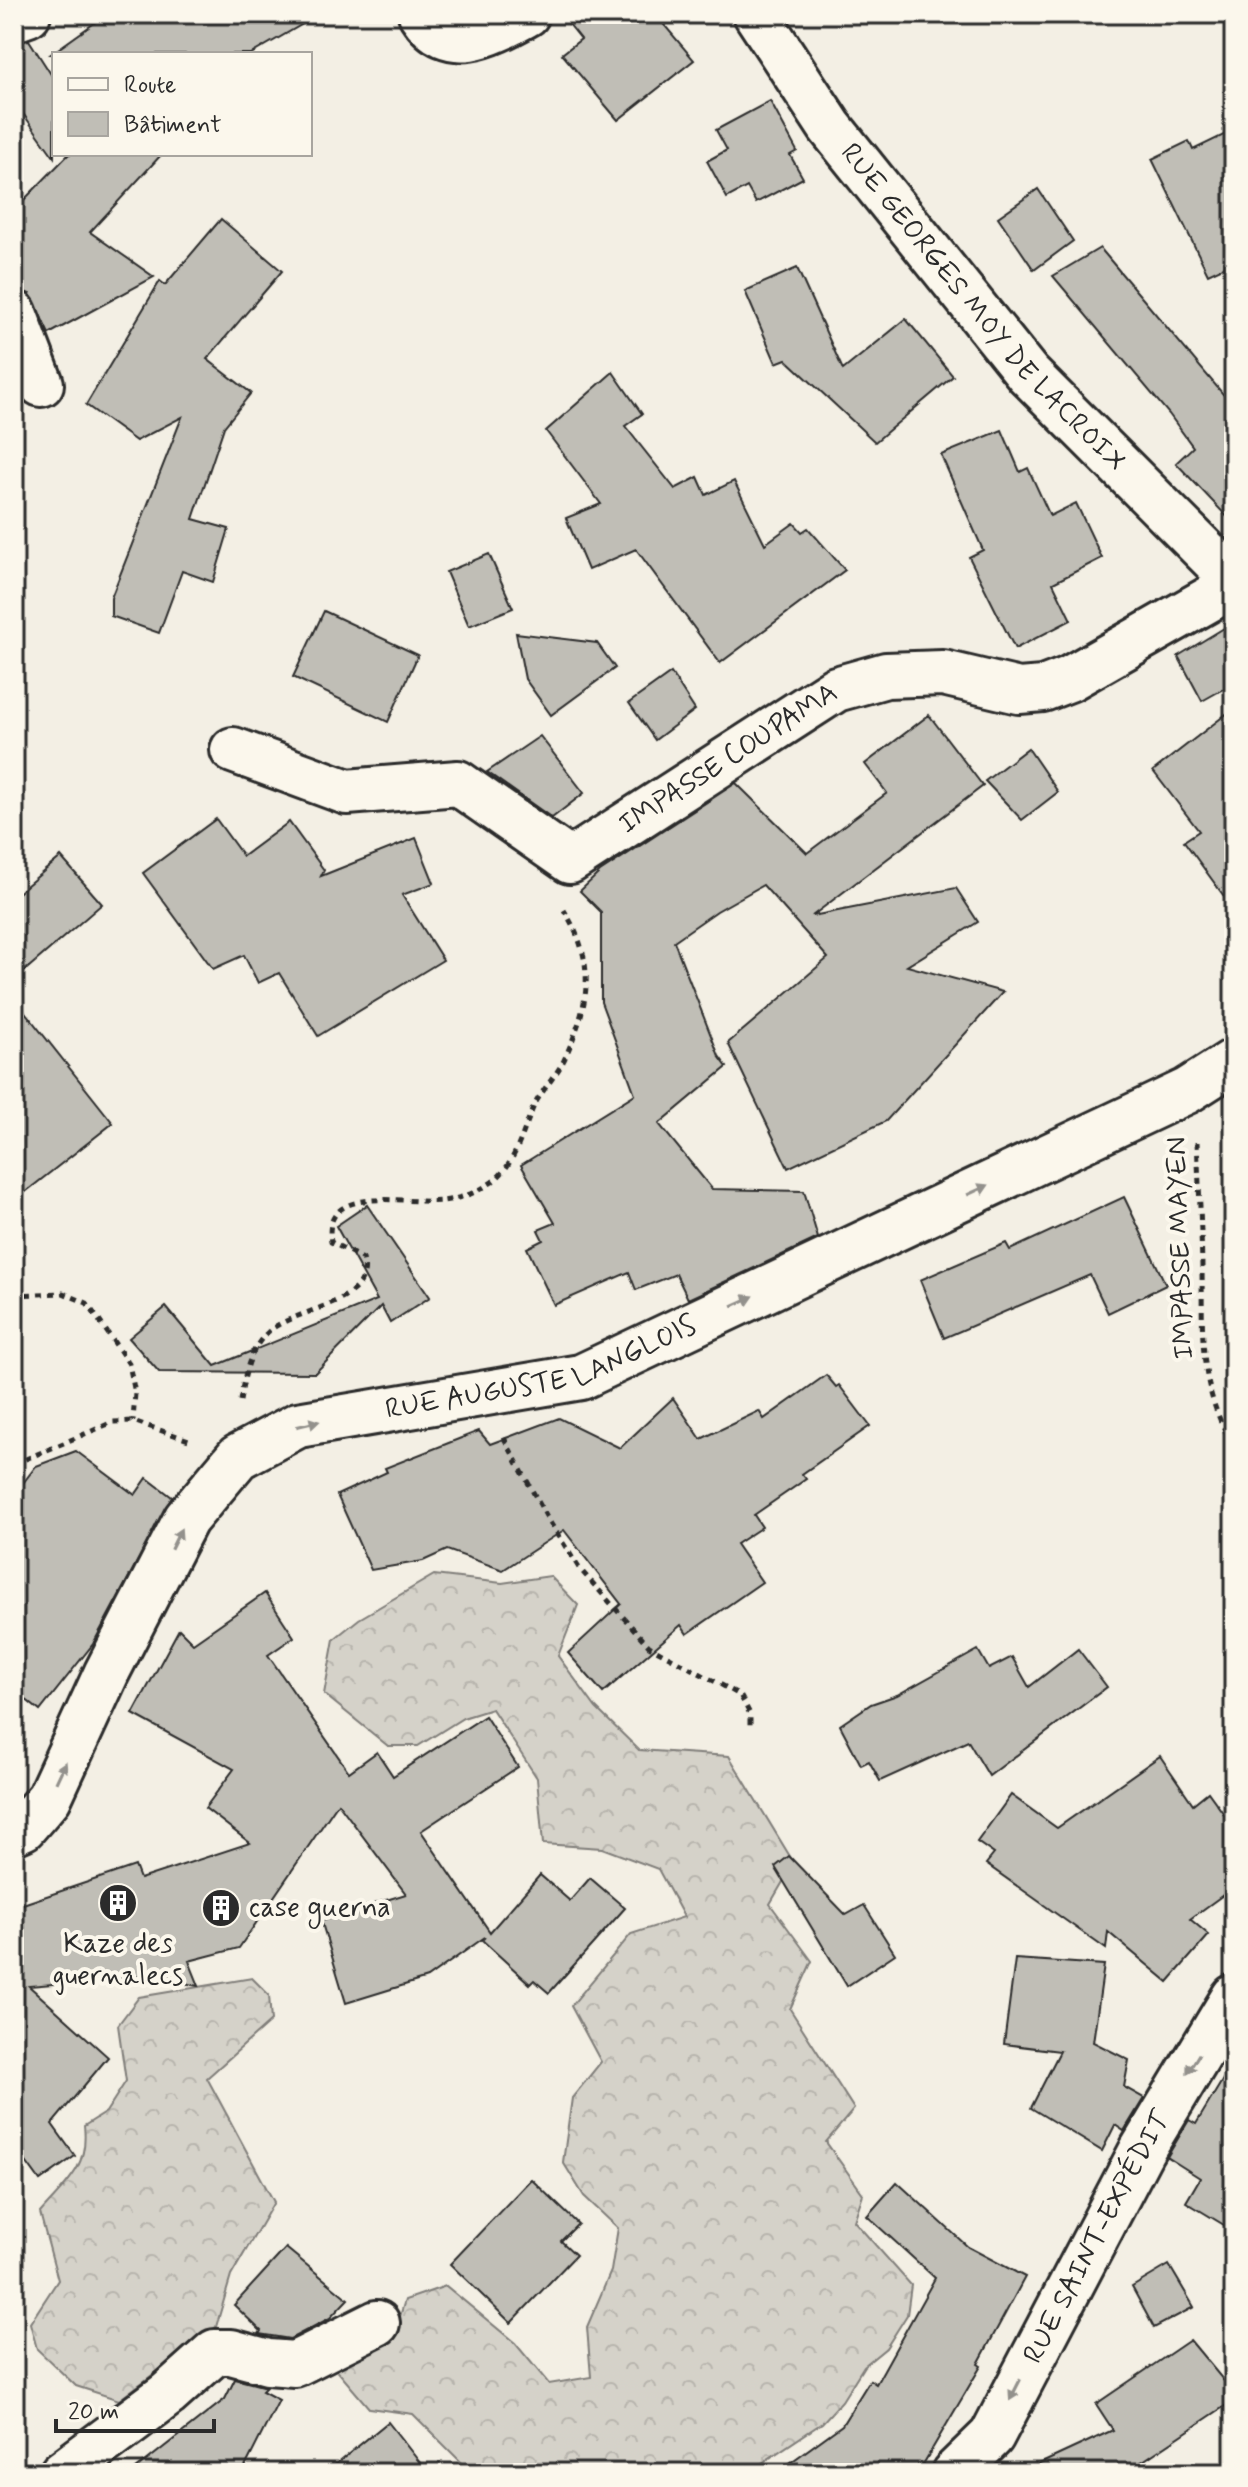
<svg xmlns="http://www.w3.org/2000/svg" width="1248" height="2487" viewBox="0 0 1248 2487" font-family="Mynerve,sans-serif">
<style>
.forest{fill:url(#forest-crowns);stroke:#807e7a;stroke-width:2}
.building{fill:#c0beb6;stroke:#2b2b2b;stroke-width:2}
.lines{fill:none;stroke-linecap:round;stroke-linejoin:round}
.minor-casing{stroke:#2b2b2b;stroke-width:50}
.path{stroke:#2b2b2b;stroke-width:5;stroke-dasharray:6 6;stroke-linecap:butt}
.minor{stroke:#fbf7ec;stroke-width:44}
.oneway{fill:#93918c}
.labels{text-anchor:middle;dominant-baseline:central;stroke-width:8;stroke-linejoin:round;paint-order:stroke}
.street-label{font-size:28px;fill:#2b2b2b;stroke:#fbf7ec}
.poi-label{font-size:28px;fill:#2b2b2b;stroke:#fbf7ec;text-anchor:start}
</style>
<defs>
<pattern id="forest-crowns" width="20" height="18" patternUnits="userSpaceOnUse" patternTransform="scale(2)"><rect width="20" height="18" fill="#d5d2c9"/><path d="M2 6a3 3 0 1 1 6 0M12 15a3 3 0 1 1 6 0" fill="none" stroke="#b7b4ad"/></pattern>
</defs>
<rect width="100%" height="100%" fill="#f3efe4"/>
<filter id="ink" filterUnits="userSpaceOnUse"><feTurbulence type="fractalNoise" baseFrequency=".0125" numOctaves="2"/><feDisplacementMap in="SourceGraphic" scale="16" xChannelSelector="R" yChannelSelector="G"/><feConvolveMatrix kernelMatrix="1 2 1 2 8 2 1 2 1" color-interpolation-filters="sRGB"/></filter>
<g filter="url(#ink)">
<!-- forest -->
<g class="forest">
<polygon points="434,1575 502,1583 550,1576 578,1605 558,1656 596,1708 639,1750 729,1756 794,1863 770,1904 812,1961 790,2009 854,2109 826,2142 863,2194 854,2221 911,2285 907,2315 886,2348 864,2366 842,2401 822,2423 747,2473 472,2473 413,2414 369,2408 334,2367 398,2323 405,2300 446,2286 515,2343 549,2384 591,2377 587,2327 611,2271 618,2228 584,2196 563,2162 572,2098 601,2062 571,2006 631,1934 684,1917 658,1869 602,1848 543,1844 537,1778 492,1709 463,1718 418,1746 388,1746 324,1694 334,1639 359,1619"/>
<path d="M252 1978 269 1995 271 2021 207 2078 274 2202 231 2276 216 2327 119 2400 76 2386 37 2349 30 2323 58 2280 40 2213C66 2183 89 2168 84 2126L106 2112 126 2081 118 2025 139 1997Z"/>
</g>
<!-- building -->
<g class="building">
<polygon points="107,14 320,14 251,54 51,54"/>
<polygon points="561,14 655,14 694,60 618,120 562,54 581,39"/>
<polygon points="29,40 54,79 54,157 14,101 14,43"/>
<polygon points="770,101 797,151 790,155 803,178 756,203 747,187 727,198 707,161 727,150 716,130"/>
<polygon points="1234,130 1234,236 1230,238 1234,262 1208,274 1152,159 1189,141 1193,150"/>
<polygon points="69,154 162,154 90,232 154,277 49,334 30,294 14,289 14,210"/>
<polygon points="1038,189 1073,241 1034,270 998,217"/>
<polygon points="221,219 282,271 207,359 251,393 224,427 193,519 229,529 213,582 182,571 159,633 111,616 111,598 182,417 136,441 86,405 160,281 165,285"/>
<polygon points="1100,248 1234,407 1234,524 1176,463 1193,447 1169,414 1053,276"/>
<polygon points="797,268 843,370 906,319 953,376 875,442 786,359 776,363 745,291"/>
<polygon points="613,372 642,414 625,426 675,489 698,477 706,495 734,481 765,544 794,523 802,532 808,528 845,570 720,663 636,549 588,570 566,518 601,504 546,431"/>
<polygon points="1002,430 1020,472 1028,468 1050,516 1076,503 1102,558 1053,583 1071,620 1015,649 969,557 983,550 941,455"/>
<polygon points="489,554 513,608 469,626 446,572"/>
<polygon points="324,611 418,655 388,722 293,677"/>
<polygon points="1234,622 1234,683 1202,701 1178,656"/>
<polygon points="516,633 597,643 615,668 551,715 525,679"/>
<polygon points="671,673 695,710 655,740 629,703"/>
<polygon points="1234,708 1234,910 1184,841 1199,831 1153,771"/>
<polygon points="929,715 983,786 812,916 956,888 978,922 907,966 1003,992 886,1121 788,1168 728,1043 828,958 763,885 717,911 674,941 719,1056 727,1067 659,1124 712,1189 804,1191 818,1238 688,1299 676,1274 636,1290 629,1272 554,1305 527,1248 543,1240 538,1230 555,1223 521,1165 635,1094 601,1002 601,912 580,891 600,872 736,783 807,853 887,793 865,764"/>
<polygon points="540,736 584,793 552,818 487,772"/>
<polygon points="1028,748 1058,792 1022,820 985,781"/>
<polygon points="216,819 243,856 289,822 324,870 321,876 416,838 434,883 402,895 443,960 318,1036 279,973 258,983 244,955 213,969 143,873"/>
<polygon points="61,857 102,904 14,980 14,896"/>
<polygon points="14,998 113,1123 14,1201"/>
<polygon points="1124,1197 1166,1285 1108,1313 1090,1275 944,1338 920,1280 1006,1243 1010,1250"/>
<polygon points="367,1205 430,1297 390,1323 381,1306 315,1373 159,1372 129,1338 166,1307 215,1366 377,1300 336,1226"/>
<polygon points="826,1375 836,1387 839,1385 870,1426 802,1474 806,1479 754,1515 762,1527 736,1544 762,1582 687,1634 681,1625 603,1693 568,1653 621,1604 564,1530 503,1570 447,1550 423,1561 371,1570 337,1495 387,1472 385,1468 479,1431 490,1444 559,1418 620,1448 673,1398 701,1439 759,1411 764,1419"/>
<polygon points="76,1451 135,1495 147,1478 172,1497 93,1644 40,1711 14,1690 14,1495 36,1466"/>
<polygon points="265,1593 294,1637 268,1655 349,1772 377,1752 393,1776 485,1716 518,1767 421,1831 490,1932 540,1875 570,1901 590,1878 625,1908 549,1993 534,1980 530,1984 482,1940 485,1937 427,1978 346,2003 321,1920 406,1894 338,1803 239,1948 189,1961 199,1986 147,1976 29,1986 108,2057 52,2124 75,2156 40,2181 24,2159 14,2170 14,1907 135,1866 140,1879 250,1843 205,1808 234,1769 133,1714 179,1629 193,1643"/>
<polygon points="1078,1649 1107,1687 989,1776 968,1741 880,1781 869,1761 861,1765 840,1725 871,1704 897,1695 978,1650 989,1669 1012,1657 1029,1687"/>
<polygon points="1160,1756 1193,1804 1208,1792 1234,1828 1234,1887 1190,1919 1209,1935 1168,1982 1108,1932 1106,1949 986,1864 994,1854 977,1842 1011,1795 1057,1828"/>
<polygon points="789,1856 846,1915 864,1905 895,1954 847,1986 775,1867"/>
<polygon points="1015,1959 1104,1965 1093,2042 1129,2060 1124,2087 1144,2098 1124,2131 1115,2125 1102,2151 1031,2108 1060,2051 1004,2044"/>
<polygon points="1234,2061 1234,2231 1186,2202 1200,2178 1167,2157 1189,2120 1196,2124"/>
<polygon points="531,2179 578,2224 561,2241 576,2255 511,2323 450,2264"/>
<polygon points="897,2182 968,2247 1025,2277 978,2364 981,2366 918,2473 776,2473 842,2425 870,2380 876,2384 935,2278 867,2216"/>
<polygon points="286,2248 348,2299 330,2318 290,2339 259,2334 261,2331 234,2305"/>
<polygon points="1169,2265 1194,2307 1154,2328 1132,2287"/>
<polygon points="1190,2340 1234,2393 1234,2400 1125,2473 1020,2473 1113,2430 1096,2404"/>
<polygon points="235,2379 266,2387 262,2391 279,2400 242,2473 131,2473 225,2399"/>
<polygon points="388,2422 428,2473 325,2473"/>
</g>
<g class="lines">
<!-- minor casing -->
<g class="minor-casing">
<g id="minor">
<path d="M421 14C449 58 492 33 527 14"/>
<path id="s1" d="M756 14 830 127 1028 374 1234 580"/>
<polyline points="14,19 28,14"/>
<polyline points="14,313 41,384"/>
<path id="s2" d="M233 750 347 792 458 783 570 861 836 689 886 675 943 673 1019 691 1043 689 1069 679 1234 585"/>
<path id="s3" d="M14 1832 23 1828 49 1798 107 1672 186 1519 238 1457 298 1425 581 1377 1187 1091 1234 1061"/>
<polyline points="62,2473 168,2394 215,2352 231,2352 268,2362 295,2364 377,2323"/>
<path id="s4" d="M954 2473 992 2436 1142 2150 1234 1997"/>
</g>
</g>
<!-- path -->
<g class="path">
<path d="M1197 1142C1199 1183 1201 1225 1202 1266 1203 1332 1197 1387 1234 1446"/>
<polyline points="14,1295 63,1293 87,1303 129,1364 135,1393 133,1421"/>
<path d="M240 1401C244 1378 249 1349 268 1332 292 1309 377 1304 363 1259L331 1242C320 1181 411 1205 443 1201 459 1199 476 1193 489 1184 515 1168 522 1132 534 1106 542 1090 556 1076 564 1060 590 1003 597 964 564 910"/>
<polyline points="504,1438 546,1516 579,1568 649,1646 740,1695 750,1714 750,1727"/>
<polyline points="14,1464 113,1422 133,1421 189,1440"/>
</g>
<!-- minor -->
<use href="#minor" class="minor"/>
</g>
<!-- one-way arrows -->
<defs><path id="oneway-solid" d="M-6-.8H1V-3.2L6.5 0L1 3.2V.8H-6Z" transform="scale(2)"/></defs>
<g class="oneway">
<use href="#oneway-solid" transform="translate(978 1190) rotate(-25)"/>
<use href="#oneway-solid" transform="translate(743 1301) rotate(-25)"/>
<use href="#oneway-solid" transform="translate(308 1424) rotate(-13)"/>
<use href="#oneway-solid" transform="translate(176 1539) rotate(-64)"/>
<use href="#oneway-solid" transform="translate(61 1772) rotate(-65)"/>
<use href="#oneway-solid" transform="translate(1193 2064) rotate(121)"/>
<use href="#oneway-solid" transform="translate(1015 2390) rotate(117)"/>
</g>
</g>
<!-- icons -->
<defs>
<g id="building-disc" transform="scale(2)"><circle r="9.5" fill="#2b2b2b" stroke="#fbf7ec"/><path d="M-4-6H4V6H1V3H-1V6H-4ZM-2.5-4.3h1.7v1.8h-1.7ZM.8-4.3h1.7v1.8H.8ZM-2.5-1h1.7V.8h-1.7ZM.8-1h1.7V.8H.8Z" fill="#fff"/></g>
</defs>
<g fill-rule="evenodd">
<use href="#building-disc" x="118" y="1903"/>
<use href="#building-disc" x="221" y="1908"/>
</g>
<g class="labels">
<!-- street labels -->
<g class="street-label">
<text stroke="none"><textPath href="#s1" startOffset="372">RUE GEORGES MOY DE LACROIX</textPath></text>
<text stroke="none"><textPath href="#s2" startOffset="558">IMPASSE COUPAMA</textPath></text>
<text transform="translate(1181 1248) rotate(-92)">IMPASSE MAYEN</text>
<text stroke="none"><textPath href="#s3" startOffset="760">RUE AUGUSTE LANGLOIS</textPath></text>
<text stroke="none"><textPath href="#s4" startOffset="278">RUE SAINT-EXPÉDIT</textPath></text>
</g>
<!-- poi labels -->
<g class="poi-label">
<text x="249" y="1908">case guerna</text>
<text x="118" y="1944" text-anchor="middle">Kaze des<tspan x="118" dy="32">guernalecs</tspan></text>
</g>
</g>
<!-- margin -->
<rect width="1248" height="2487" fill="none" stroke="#fbf7ec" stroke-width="48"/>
<rect x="24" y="24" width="1200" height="2439" fill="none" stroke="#2b2b2b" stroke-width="3" filter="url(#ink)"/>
<!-- legend -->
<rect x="52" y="52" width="260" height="104" fill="#fbf7ec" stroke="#a8a59f" stroke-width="2"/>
<rect x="68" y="78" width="40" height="12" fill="#fbf7ec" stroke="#a8a59f" stroke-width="2"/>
<text x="124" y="92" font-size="24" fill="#2b2b2b">Route</text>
<rect x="68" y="112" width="40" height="24" fill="#c0beb6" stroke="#a8a59f" stroke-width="2"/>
<text x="124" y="132" font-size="24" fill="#2b2b2b">Bâtiment</text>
<!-- scale -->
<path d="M56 2419v12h158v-12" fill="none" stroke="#2b2b2b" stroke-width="4"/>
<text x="68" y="2419" font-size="24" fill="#2b2b2b" stroke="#fbf7ec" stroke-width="6" paint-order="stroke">20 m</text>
</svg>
